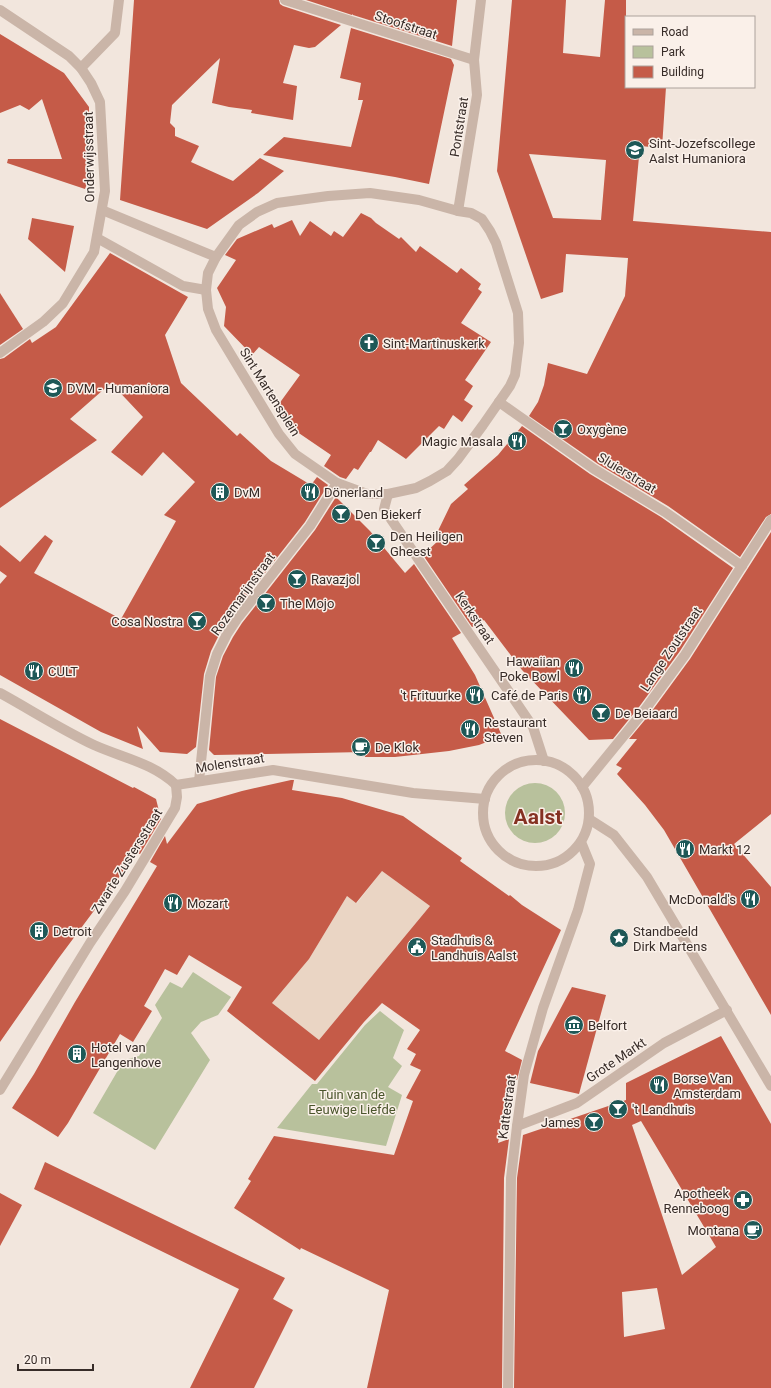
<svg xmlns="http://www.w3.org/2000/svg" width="771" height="1388" viewBox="0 0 771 1388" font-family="Roboto,sans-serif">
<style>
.green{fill:#b8c19c}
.plaza{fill:#ead5c4}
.building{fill:#c55b48;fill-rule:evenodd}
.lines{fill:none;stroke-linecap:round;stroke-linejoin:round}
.street{stroke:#cab5a8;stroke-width:10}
.labels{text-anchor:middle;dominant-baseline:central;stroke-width:3;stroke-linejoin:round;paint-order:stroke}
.street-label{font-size:13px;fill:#372c28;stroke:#faf0e9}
.poi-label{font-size:13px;fill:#372c28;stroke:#faf0e9;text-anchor:start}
.park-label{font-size:13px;fill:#4a552c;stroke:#faf0e9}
.town-label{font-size:21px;font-weight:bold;fill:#853122;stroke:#faf0e9}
</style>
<rect width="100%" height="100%" fill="#f2e6dd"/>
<!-- green -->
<g class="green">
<circle cx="535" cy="813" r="30"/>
<polygon points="193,972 231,997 218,1015 201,1022 191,1033 210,1060 155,1150 93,1113 124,1060 139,1056 162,1018 155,1005 170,982 182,988"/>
<polygon points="380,1011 404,1030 393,1058 402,1066 388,1087 402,1095 386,1146 277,1128 312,1084 317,1084 365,1025"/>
</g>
<!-- plaza -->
<polygon class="plaza" points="382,871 430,906 319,1040 272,1003 309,959 347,896 357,903"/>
<!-- building -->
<g class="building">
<polygon points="134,0 279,0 280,4 283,6 341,25 315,47 309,48 294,45 283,83 297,86 293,120 251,113 252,110 229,107 212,103 220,58 172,105 170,123 175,128 175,136 199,146 191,162 233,181 260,158 284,171 258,193 207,229 120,200"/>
<polygon points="306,0 457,0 452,46 353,15 353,14 352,15"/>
<path d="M512 0H566L563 53 600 57 605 0H626V87H666L662 148 640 146 633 221 771 232V514L766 517 740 557 668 506 598 464 529 416 538 402 544 385 548 363 587 374 625 296 628 258 566 254 563 292 541 299 497 171ZM529 154 606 160 601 220 553 218Z"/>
<polygon points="351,28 451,59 454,65 429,184 395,177 263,155 284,137 351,147 363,100 358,100 361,83 340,78"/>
<polygon points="0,34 64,73 89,107 89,178 85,189 7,163 8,159 62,159 42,99 29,110 20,105 0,113"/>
<polygon points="361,213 371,218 376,223 399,239 401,237 416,252 420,246 457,273 461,268 481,284 478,289 482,292 461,323 491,342 465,380 473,386 464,400 473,406 462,422 453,415 444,429 439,426 406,459 378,440 371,452 370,452 358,470 354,468 346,479 340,477 324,466 331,455 287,425 291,421 277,412 278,410 276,408 300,375 259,347 252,355 224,326 226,307 217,288 236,260 225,255 237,239 272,224 274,228 292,220 300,236 310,221 331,236 334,231 343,237"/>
<polygon points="32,218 74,226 65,272 28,239"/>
<polygon points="110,253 188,297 165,335 181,383 237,436 240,433 271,461 311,485 317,477 328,485 305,522 232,615 221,631 211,651 204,674 196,747 187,754 160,752 137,726 143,749 101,732 0,675 0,584 7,576 0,571 0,545 20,562 45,535 53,541 34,573 121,619 176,521 164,515 195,482 163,452 142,476 111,452 143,417 111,383 70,419 97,440 0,508 0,359 4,358 30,339 32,343 56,327"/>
<polygon points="0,293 23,329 0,345"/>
<polygon points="522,426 590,474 661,517 733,568 680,651 639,707 613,739 589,740 522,670 484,620 472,627 423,555 440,539 436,535 451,504 468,489 464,485 498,455"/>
<polygon points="336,497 370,531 405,573 414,564 461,633 452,638 475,675 502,736 479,745 449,751 395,757 365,757 364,752 214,755 209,750 216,677 223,656 233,637 242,623 315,530"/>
<polygon points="771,532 771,814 734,844 771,887 771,1015 664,830 645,805 617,774 622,768 616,765 637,739 629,739 649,715 690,659"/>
<polygon points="0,719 133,788 134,787 156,799 161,819 140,854 137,853 58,959 0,1042"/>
<path d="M291 780H294L292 790 342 798 403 816 462 858 460 861 509 896 510 895 522 905 561 930 505 1051 522 1060 517 1080 508 1078 498 1143 509 1139 504 1178 502 1388H367L389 1290 301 1248 300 1250 234 1208 251 1181 248 1179 274 1136 394 1155 413 1101 406 1098 421 1070 410 1065 416 1054 407 1049 420 1030 382 1003 364 1022 315 1081 227 1011 242 987 189 955 177 975 165 969 144 1006 152 1011 133 1042 120 1034 68 1123 58 1137 12 1108 34 1074 75 1002 157 866 150 862 165 836 167 844 197 804 242 791ZM382 871 430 906 319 1040 272 1003 309 959 347 896 356 903Z"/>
<polygon points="572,987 606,995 579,1094 530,1083 538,1051"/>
<path d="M721 1036 771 1124V1388H514L517 1178 523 1135 626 1100V1083ZM641 1121 716 1247 682 1275 632 1125ZM657 1288 665 1329 624 1337 622 1292Z"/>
<polygon points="45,1162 285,1278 273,1299 293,1310 254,1388 190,1388 239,1289 34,1189"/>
<polygon points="0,1193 22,1205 0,1246"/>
</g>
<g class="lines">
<!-- street -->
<g class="street">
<polyline points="285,0 474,60"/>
<polyline points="0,10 69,56 81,68 91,83 100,102 105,191 94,252 63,303 43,322 0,353"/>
<polyline points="81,68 115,33 119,0"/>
<polygon points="370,193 419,200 458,211 471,213 482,219 490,231 496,243 518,313 519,343 515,375 510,386 483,425 458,459 447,471 430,481 416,488 388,494 367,494 337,483 295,454 279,434 216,330 208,309 206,290 208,273 216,257 239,225 257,212 277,203 328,196"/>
<polyline points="102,210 216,257"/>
<polyline points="458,211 477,95 474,60 481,0"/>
<polyline points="97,238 183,286 206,290"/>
<polyline points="499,402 594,469 665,512 742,566"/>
<polyline points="388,494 384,509 533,727 544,761"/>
<path d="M0 693C31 710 62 730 94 745 123 758 153 763 176 785"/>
<circle cx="536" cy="813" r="53"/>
<polyline points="199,781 210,676 217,654 227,634 237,619 310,526 337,483"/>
<polyline points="176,785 273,770 413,793 485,799"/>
<polyline points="582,787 644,711 685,655 771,520"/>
<polyline points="589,819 614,835 647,877 771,1086"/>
<polyline points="0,1090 90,943 125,891 175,808 177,797 176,785"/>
<polyline points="517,1126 577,1103 664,1043 727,1010"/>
<polyline points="508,1388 511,1178 517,1126 524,1075 543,1008 578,910 590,864 581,842"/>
</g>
</g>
<!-- icons -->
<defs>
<g id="school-disc" transform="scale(1)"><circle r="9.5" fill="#1e5857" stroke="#faf0e9"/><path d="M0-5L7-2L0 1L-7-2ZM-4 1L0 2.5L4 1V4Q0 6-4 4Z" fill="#fff"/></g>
<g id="church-disc" transform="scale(1)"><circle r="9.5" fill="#1e5857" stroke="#faf0e9"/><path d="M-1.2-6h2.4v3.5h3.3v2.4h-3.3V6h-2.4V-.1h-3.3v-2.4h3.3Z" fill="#fff"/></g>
<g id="bar-disc" transform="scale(1)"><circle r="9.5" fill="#1e5857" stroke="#faf0e9"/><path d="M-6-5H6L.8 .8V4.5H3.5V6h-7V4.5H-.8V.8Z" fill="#fff"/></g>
<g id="restaurant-disc" transform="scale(1)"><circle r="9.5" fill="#1e5857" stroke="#faf0e9"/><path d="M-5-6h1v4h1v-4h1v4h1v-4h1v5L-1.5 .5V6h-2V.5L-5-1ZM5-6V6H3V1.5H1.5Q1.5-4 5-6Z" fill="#fff"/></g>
<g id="building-disc" transform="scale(1)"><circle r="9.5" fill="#1e5857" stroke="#faf0e9"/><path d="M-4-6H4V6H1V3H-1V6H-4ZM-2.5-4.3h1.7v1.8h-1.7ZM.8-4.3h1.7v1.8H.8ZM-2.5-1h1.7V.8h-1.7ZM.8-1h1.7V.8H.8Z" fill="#fff"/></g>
<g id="cafe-disc" transform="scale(1)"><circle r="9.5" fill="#1e5857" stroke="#faf0e9"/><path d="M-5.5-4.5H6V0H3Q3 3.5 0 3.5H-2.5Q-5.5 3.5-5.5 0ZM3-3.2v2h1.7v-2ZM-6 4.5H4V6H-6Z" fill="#fff"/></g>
<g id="sight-disc" transform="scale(1)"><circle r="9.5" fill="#1e5857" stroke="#faf0e9"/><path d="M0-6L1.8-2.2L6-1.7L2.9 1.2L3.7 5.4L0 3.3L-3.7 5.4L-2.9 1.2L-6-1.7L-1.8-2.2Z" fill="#fff"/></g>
<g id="civic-disc" transform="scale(1)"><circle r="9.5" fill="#1e5857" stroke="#faf0e9"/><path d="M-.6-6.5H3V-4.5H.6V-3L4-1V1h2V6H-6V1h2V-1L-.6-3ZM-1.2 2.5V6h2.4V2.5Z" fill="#fff"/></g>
<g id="museum-disc" transform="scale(1)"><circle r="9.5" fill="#1e5857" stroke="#faf0e9"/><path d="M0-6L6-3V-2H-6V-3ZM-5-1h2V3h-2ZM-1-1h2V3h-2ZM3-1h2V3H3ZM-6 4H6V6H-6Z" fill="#fff"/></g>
<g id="pharmacy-disc" transform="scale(1)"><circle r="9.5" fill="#1e5857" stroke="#faf0e9"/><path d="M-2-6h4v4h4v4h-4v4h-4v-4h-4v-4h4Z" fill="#fff"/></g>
</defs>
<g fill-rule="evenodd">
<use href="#school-disc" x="635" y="150"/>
<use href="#church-disc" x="369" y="343"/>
<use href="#school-disc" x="53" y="388"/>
<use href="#bar-disc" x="563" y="429"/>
<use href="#restaurant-disc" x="517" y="441"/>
<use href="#building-disc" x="220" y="492"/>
<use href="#restaurant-disc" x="310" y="492"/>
<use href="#bar-disc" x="341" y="514"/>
<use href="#bar-disc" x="376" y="543"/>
<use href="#bar-disc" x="297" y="579"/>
<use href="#bar-disc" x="266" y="603"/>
<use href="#bar-disc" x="197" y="621"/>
<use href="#restaurant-disc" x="574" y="668"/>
<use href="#restaurant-disc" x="34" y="671"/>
<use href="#restaurant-disc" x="475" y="695"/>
<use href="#restaurant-disc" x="582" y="695"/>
<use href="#bar-disc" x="601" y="713"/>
<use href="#restaurant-disc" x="470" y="729"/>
<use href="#cafe-disc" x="361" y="747"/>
<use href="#restaurant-disc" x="685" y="849"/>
<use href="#restaurant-disc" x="750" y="899"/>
<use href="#restaurant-disc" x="173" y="903"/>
<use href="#building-disc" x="39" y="931"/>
<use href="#sight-disc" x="619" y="938"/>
<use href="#civic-disc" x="417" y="947"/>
<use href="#museum-disc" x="574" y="1025"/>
<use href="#building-disc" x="77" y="1054"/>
<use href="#restaurant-disc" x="659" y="1085"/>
<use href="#bar-disc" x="618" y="1109"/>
<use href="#bar-disc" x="594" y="1122"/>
<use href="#pharmacy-disc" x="743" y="1200"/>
<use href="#cafe-disc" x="753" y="1230"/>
</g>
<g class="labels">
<!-- street labels -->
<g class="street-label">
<text transform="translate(406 25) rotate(18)">Stoofstraat</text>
<text transform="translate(459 127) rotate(-81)">Pontstraat</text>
<text transform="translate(89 157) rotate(-91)">Onderwijsstraat</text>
<text transform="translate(270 392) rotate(58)">Sint Martensplein</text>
<text transform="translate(627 473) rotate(31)">Sluierstraat</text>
<text transform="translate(243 594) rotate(-54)">Rozemarijnstraat</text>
<text transform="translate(475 618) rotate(56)">Kerkstraat</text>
<text transform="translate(671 649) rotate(-56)">Lange Zoutstraat</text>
<text transform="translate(230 763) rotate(-9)">Molenstraat</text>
<text transform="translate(127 861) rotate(-58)">Zwarte Zustersstraat</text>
<text transform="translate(616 1060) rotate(-34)">Grote Markt</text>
<text transform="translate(507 1107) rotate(-82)">Kattestraat</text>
</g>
<!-- poi labels -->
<g class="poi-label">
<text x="649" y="143">Sint-Jozefscollege<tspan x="649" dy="15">Aalst Humaniora</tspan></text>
<text x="383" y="343">Sint-Martinuskerk</text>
<text x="67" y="388">DVM - Humaniora</text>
<text x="577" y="429">Oxygène</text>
<text x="503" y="441" text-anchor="end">Magic Masala</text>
<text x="234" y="492">DvM</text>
<text x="324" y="492">Dönerland</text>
<text x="355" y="514">Den Biekerf</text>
<text x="390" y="536">Den Heiligen<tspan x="390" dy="15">Gheest</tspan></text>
<text x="311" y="579">Ravazjol</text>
<text x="280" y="603">The Mojo</text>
<text x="183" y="621" text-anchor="end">Cosa Nostra</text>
<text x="560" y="661" text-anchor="end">Hawaiian<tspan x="560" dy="15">Poke Bowl</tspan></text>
<text x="48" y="671">CULT</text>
<text x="461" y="695" text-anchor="end">'t Frituurke</text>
<text x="568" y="695" text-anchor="end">Café de Paris</text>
<text x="615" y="713">De Beiaard</text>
<text x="484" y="722">Restaurant<tspan x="484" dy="15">Steven</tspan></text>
<text x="375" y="747">De Klok</text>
<text x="699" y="849">Markt 12</text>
<text x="736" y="899" text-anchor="end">McDonald's</text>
<text x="187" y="903">Mozart</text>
<text x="53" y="931">Detroit</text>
<text x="633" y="931">Standbeeld<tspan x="633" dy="15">Dirk Martens</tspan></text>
<text x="431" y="940">Stadhuis &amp;<tspan x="431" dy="15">Landhuis Aalst</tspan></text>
<text x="588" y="1025">Belfort</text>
<text x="91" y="1047">Hotel van<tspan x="91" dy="15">Langenhove</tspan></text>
<text x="673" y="1078">Borse Van<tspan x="673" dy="15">Amsterdam</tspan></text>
<text x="632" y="1109">'t Landhuis</text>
<text x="580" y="1122" text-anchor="end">James</text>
<text x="729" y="1193" text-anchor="end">Apotheek<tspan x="729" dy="15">Renneboog</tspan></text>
<text x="739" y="1230" text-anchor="end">Montana</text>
</g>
<!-- park labels -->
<g class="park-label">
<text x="352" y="1094">Tuin van de<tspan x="352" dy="15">Eeuwige Liefde</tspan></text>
</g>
<!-- town labels -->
<g class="town-label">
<text x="538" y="817">Aalst</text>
</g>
</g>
<!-- legend -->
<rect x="625" y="16" width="130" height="72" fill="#faf0e9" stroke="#aca29c"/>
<rect x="633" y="29" width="20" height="6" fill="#cab5a8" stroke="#aca29c"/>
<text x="661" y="36" font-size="12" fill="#372c28">Road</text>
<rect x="633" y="46" width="20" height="12" fill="#b8c19c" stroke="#aca29c"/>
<text x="661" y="56" font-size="12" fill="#372c28">Park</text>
<rect x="633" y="66" width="20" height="12" fill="#c55b48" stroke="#aca29c"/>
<text x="661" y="76" font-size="12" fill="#372c28">Building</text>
<!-- scale -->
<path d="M18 1364v6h75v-6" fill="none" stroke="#372c28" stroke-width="2"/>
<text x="24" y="1364" font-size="12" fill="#372c28" stroke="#faf0e9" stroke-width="3" paint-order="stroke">20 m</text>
</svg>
